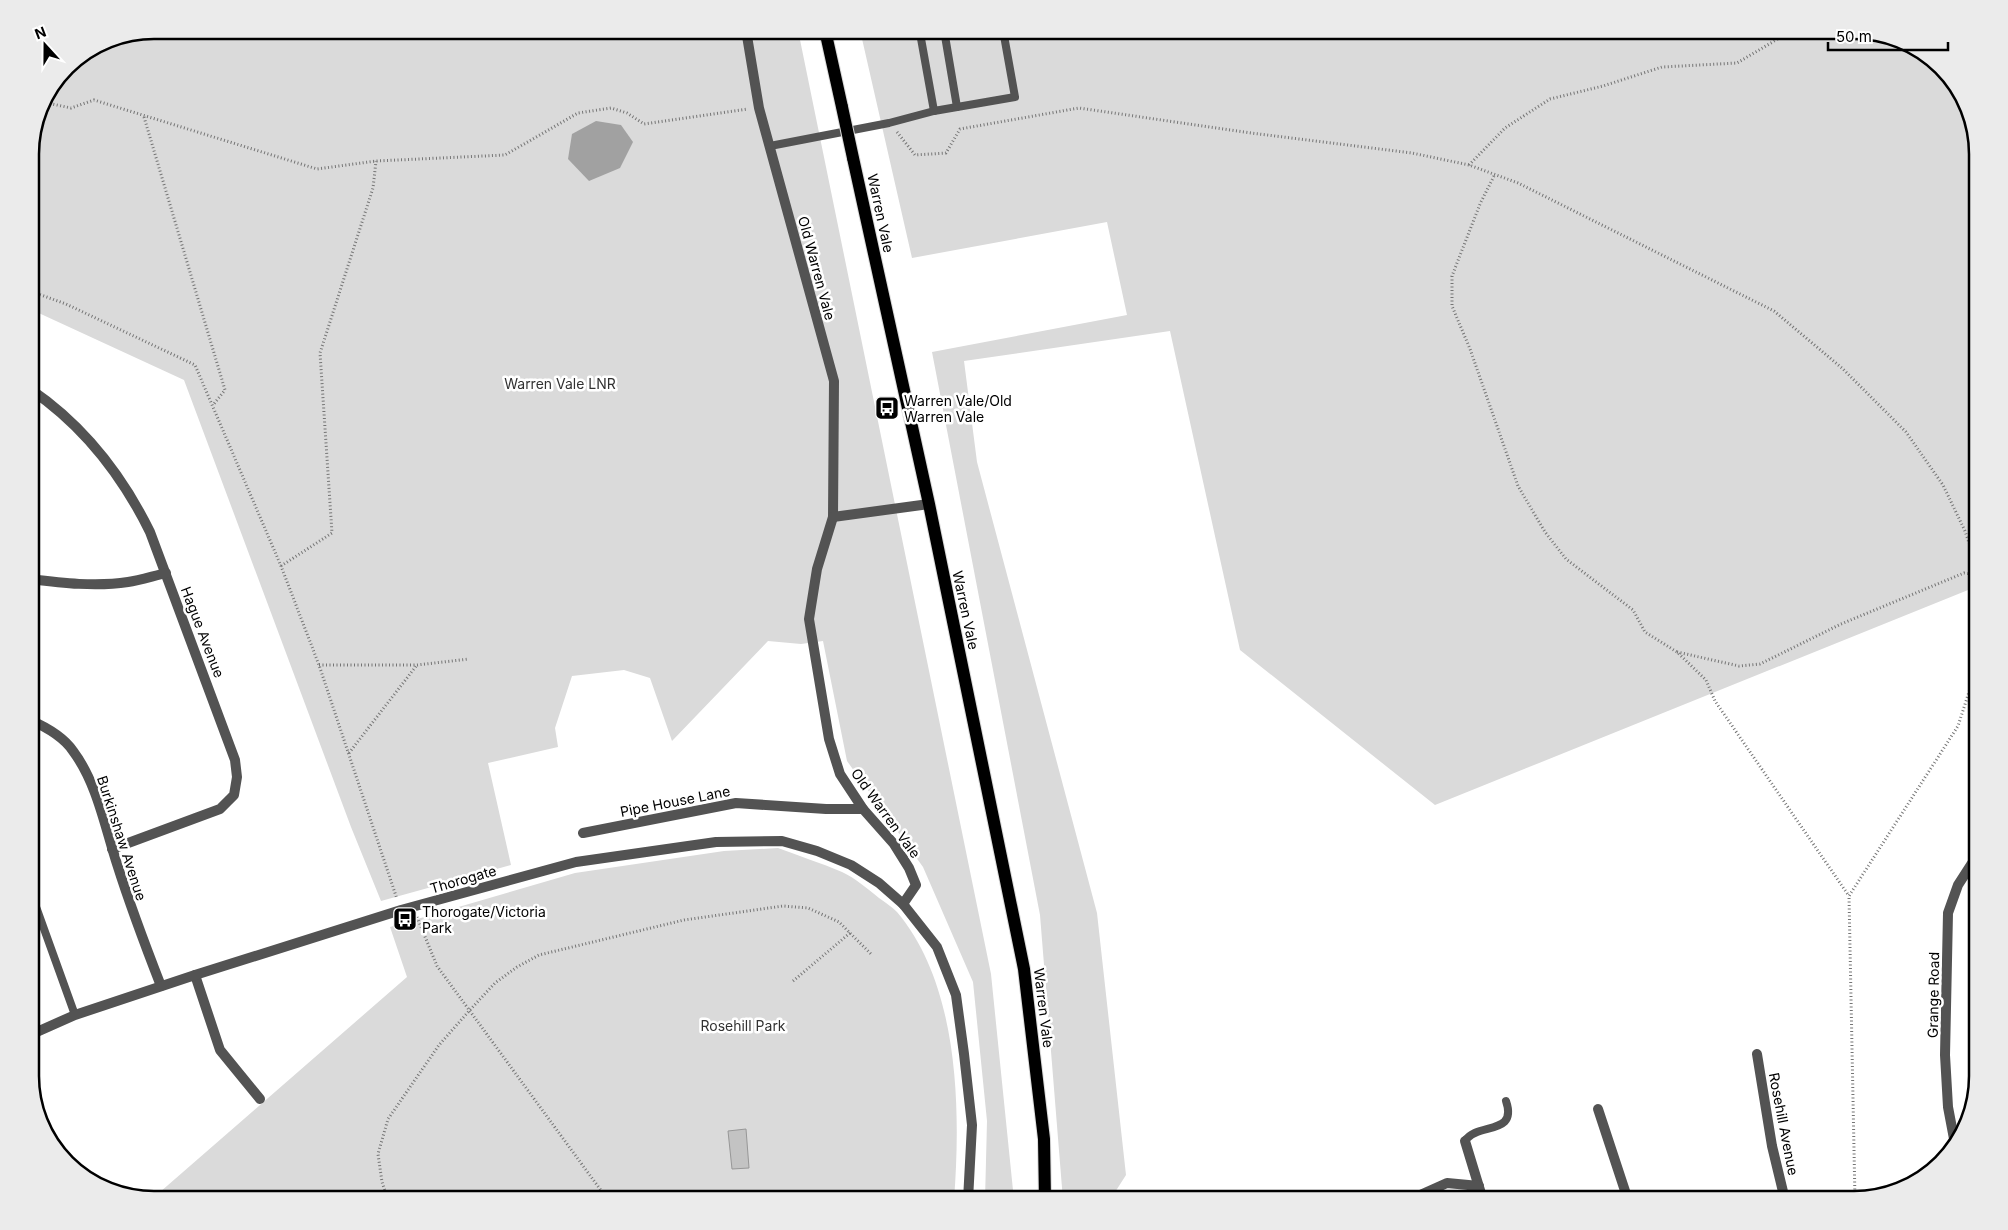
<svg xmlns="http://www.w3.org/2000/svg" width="2008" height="1230" viewBox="0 0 2008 1230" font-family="Inter,sans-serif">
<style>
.green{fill:#dadada}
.water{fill:#a1a1a1}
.building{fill:#c3c3c3;stroke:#979797}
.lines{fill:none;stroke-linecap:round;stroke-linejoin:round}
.primary-casing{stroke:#dbdbdb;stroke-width:14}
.path{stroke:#757575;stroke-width:3;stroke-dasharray:1 2.5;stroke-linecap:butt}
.service{stroke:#535353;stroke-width:8}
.minor{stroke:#535353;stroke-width:10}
.tertiary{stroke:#535353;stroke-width:10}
.primary{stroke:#000;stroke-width:12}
.primary-bridge-casing{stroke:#dbdbdb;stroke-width:14;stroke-linecap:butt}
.primary-bridge{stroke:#000;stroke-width:12}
.labels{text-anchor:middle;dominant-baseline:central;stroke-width:5;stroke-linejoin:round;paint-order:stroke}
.street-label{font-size:14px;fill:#000;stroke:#fff}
.park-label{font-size:14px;fill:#313131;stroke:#fff}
.poi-label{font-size:14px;fill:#000;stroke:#fff;text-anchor:start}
.rim{fill:none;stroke:#000;stroke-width:2.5}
</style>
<rect width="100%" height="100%" fill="#fff"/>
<!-- green -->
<g class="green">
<polygon points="154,30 798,30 991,974 1014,1200 985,1200 987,1121 973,982 923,867 847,761 823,641 801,644 768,641 672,741 650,678 624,670 572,676 555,728 558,747 488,763 511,865 381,901 351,827 184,380 30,309 30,146 40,106 67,66 107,39"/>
<polygon points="860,30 1854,30 1916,47 1961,92 1978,146 1978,586 1435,805 1240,650 1170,331 964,361 977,462 1097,913 1126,1175 1110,1200 1063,1200 1040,915 932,352 1127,315 1107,222 912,258"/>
<path d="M778 848C799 856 821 863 842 872 855 878 868 889 879 898 885 902 892 907 897 912 959 985 961 1109 954 1200L152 1199 407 977 390 927 575 873 724 851Z"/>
</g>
<!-- water -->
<polygon class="water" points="596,121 621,125 633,142 620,168 589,181 568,159 572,134"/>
<!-- building -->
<polygon class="building" points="746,1129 749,1168 732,1169 728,1131"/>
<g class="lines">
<!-- primary casing -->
<g class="primary-casing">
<g id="primary">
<polyline points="825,30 842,107"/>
<polyline points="853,158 929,504 1024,969 1044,1139 1045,1200"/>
</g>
</g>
<!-- path -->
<g class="path">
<polyline points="43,102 71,108 94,100 317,169 376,161 505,155 578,113 611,108 627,113 644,124 748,109"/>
<polyline points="144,117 225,390 213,405"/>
<polyline points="897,132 915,155 946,153 960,129 1079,108 1251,133 1412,153 1469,165 1518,183 1774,311 1843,369 1906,432 1943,485 1965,531 1978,569"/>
<polyline points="1469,165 1505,128 1550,99 1603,86 1662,67 1737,63 1793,30"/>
<polyline points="1494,176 1480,204 1452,276 1452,306 1470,349 1518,486 1545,532 1566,559 1633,610 1645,632 1677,652 1706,680 1715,701 1849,896"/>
<polyline points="30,291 66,304 195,365 281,566 319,665 397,899"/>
<polyline points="281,566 332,533 320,353 373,188 376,161"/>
<polyline points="1677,652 1739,666 1760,664 1841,624 1964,573 1978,575"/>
<polyline points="319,665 417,665 469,659"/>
<polyline points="349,753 417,665"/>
<polyline points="417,917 437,966 608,1200"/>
<polyline points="793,981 850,933"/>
<polyline points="1854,1199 1860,1198"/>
<polyline points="388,1200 382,1182 378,1154 388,1119 439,1045 469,1011 495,983 517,967 539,955 684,920 783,906 808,908 839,922 871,954"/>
<polyline points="1855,1200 1849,896 1958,726 1978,664"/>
</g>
<!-- service -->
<g class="service">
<polyline points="937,30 920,33 934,111 1015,97 1003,30"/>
<polyline points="944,30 957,107"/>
<polyline points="770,146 889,123 934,111"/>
<polyline points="30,890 75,1015"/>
<path d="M1465 1141C1477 1122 1518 1136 1506 1101"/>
</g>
<!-- minor -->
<g class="minor">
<path d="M30 389C83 425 122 475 150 532L235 760 237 777 234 795 220 809 112 849"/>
<path d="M30 579C62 583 96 587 128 582 140 580 153 576 166 573"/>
<path d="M30 720C46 727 63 736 73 751 97 783 105 827 117 864 130 905 145 945 161 986"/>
<polyline points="583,833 736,803 826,809 863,809"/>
<polyline points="195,975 220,1050 260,1099"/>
<polyline points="1757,1054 1772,1146 1785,1200"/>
<polyline points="1598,1109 1628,1200"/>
<polyline points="1465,1141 1483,1200"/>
<polyline points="1955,1144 1948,1107 1945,1055 1948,913 1958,885 1978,854"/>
<polyline points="1409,1200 1447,1183 1479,1186"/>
</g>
<!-- tertiary -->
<g class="tertiary">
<polyline points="746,30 759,108 834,381 833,517 817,569 809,619 829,739 840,774 863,809 894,844 909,868 916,885 903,904"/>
<polyline points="833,517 929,504"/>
<polyline points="30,1035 75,1015 195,975 401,910 576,862 716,842 782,841 817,851 851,865 879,883 903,904 937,947 956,995 964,1054 972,1125 968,1200"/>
</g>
<!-- primary -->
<use href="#primary" class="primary"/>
<!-- primary-bridge casing -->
<g class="primary-bridge-casing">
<polyline id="primary-bridge" points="842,107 853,158"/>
</g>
<!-- primary-bridge -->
<use href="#primary-bridge" class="primary-bridge"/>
</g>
<!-- icons -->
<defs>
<g id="bus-square" transform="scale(1.25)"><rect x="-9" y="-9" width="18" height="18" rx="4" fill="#000" stroke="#fff"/><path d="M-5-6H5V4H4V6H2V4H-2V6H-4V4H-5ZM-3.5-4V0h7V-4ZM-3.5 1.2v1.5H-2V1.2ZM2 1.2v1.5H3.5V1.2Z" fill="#fff"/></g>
</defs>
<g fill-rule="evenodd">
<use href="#bus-square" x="887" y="408"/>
<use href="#bus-square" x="405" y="919"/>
</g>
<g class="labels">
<!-- street labels -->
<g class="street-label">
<text transform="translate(881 213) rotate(78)">Warren Vale</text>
<text transform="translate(817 268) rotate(75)">Old Warren Vale</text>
<text transform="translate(966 610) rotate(78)">Warren Vale</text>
<text transform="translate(203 632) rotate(69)">Hague Avenue</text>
<text transform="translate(675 801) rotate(-11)">Pipe House Lane</text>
<text transform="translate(886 813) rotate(54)">Old Warren Vale</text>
<text transform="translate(122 838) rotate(72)">Burkinshaw Avenue</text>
<text transform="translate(463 879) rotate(-16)">Thorogate</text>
<text transform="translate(1933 995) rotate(-89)">Grange Road</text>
<text transform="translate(1044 1008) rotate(83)">Warren Vale</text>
<text transform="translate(1784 1124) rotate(79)">Rosehill Avenue</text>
</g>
<!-- park labels -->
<g class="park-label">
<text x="560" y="383">Warren Vale LNR</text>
<text x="743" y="1025">Rosehill Park</text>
</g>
<!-- poi labels -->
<g class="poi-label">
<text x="904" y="400">Warren Vale/Old<tspan x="904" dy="16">Warren Vale</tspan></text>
<text x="422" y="911">Thorogate/Victoria<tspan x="422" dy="16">Park</tspan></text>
</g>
</g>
<!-- crop -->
<path d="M0 0H2008V1230H0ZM154 39H1854A115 115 0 0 1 1969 154V1076A115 115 0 0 1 1854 1191H154A115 115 0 0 1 39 1076V154A115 115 0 0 1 154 39Z" fill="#ebebeb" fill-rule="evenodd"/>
<path class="rim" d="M154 39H1854A115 115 0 0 1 1969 154V1076A115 115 0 0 1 1854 1191H154A115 115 0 0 1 39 1076V154A115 115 0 0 1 154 39Z"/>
<!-- north arrow -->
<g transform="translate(45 45) rotate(339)" stroke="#ffffff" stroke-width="4" paint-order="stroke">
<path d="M0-4L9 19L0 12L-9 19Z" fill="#000000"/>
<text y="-8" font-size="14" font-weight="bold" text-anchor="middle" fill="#000000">N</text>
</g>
<!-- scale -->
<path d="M1828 42v8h120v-8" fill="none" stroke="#000000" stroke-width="2.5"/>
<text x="1836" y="42" font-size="15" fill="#000000" stroke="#ffffff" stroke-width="4" paint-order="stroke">50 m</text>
</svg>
